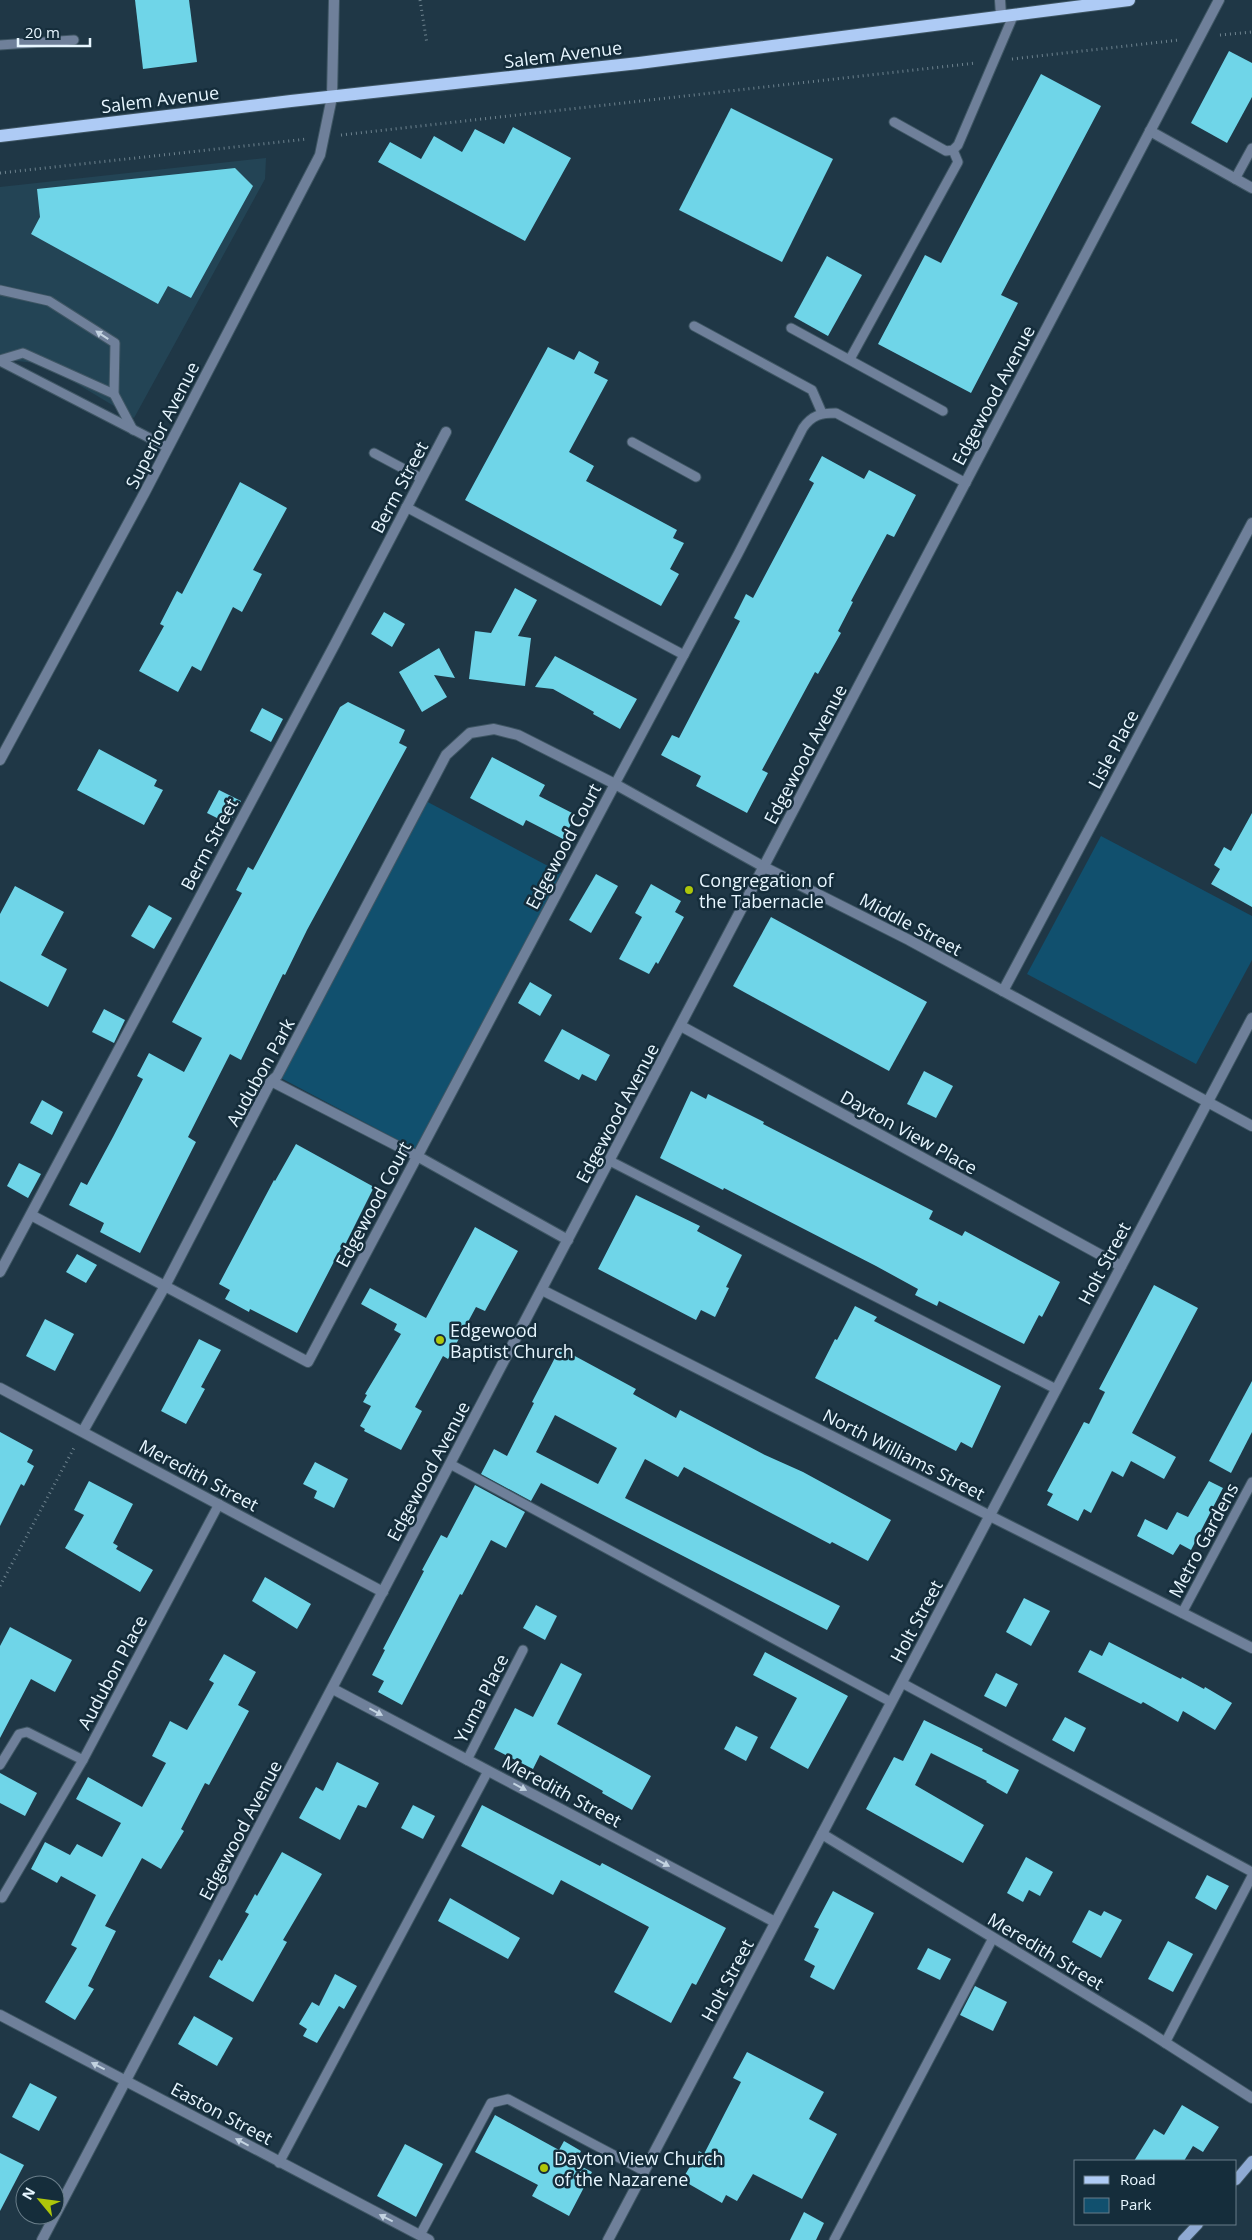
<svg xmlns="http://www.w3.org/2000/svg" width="1252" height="2240" viewBox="0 0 1252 2240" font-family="'Open Sans',sans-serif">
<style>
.built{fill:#234455}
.green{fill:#11506e}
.building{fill:#6fd5e8;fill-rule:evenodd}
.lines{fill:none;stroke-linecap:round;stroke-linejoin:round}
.lane-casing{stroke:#3f5664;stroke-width:11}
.street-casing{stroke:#3f5664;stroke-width:12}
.secondary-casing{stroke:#3f5664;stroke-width:12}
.primary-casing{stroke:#3f5664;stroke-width:14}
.path{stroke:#6d828e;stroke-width:3;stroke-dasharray:1 4;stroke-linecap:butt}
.lane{stroke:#6f809a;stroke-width:9}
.street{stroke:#6f809a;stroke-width:10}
.secondary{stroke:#8faad3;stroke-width:10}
.primary{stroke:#aecbf5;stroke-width:12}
.oneway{fill:#c3d3e1}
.poi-dot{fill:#aec60a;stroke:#152d3b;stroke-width:2}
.labels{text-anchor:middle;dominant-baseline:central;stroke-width:5;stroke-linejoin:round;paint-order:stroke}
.street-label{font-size:18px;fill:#e7f6ff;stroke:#152d3b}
.poi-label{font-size:18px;fill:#e7f6ff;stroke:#152d3b;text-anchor:start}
</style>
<rect width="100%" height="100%" fill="#1f3746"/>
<!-- built -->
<polygon class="built" points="266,158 265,179 134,418 44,364 0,359 0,187"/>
<!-- green -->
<g class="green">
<polygon points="424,800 563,874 417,1150 277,1076"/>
<polygon points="1101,836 1252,916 1252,960 1196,1064 1027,974"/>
</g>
<!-- building -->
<g class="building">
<polygon points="135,0 189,0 197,62 143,69"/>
<polygon points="1229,51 1252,63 1252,97 1227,143 1191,123"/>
<polygon points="1041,74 1101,106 1001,295 1018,303 971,393 878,344 925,255 941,263"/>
<polygon points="731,108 833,159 782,262 679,210"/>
<polygon points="513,127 571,158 525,241 378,162 390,142 421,159 434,136 462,152 475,129 504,144"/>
<polygon points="235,168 253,186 191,298 168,286 158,304 31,234 40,217 37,189"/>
<polygon points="827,256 862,275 828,336 794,317"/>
<polygon points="548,347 574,360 579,351 599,362 594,373 608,380 569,452 594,466 586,481 677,530 673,538 684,543 670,569 679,574 661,606 465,500"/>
<polygon points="822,456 864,479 869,470 916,495 894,537 887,534 851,601 853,602 838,631 841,633 818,674 815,672 762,770 768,773 747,813 696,786 701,776 661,755 672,735 679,738 740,621 734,618 746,594 753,598 814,483 809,480"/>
<polygon points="240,482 287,508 253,570 262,574 242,612 233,607 201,671 192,666 178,692 139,671 164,626 160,624 177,591 182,594"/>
<polygon points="515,588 537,600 518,636 531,638 525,686 469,679 475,631 491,633"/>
<polygon points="384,612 405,624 392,647 371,634"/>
<polygon points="439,648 455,678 434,675 447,697 422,712 399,672"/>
<polygon points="555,656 637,699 620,729 593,714 594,712 553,689 535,687"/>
<polygon points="348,702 405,730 399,743 407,747 307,930 285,975 283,974 241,1060 230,1054 188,1137 196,1142 140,1253 100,1232 104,1223 69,1205 81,1182 87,1185 113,1137 143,1079 137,1076 149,1053 184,1072 202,1038 172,1022 242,893 236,890 248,867 253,870 340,707"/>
<polygon points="262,708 283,719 271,742 250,731"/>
<polygon points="99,749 157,780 154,786 163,790 144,825 77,790"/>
<polygon points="492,757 545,785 539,796 576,815 563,839 526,820 523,826 470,798"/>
<polygon points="219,790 241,801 229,824 207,813"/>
<polygon points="1252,813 1252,907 1211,884 1220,869 1214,865 1224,847 1231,851"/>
<polygon points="596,874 618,886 591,933 569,920"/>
<polygon points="651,884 681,901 675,912 684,917 658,964 656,962 649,974 619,959 642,917 635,913"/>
<polygon points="15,886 64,912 41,955 67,969 48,1007 0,981 0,914"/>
<polygon points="149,905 172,918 154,949 131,936"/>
<polygon points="771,917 927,1002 889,1071 733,986"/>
<polygon points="530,982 552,995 540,1016 518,1003"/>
<polygon points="104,1009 125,1020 114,1043 92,1032"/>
<polygon points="562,1029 610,1055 596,1081 582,1074 579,1080 544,1061"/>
<polygon points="924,1071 953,1086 936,1118 907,1104"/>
<polygon points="691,1091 706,1099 708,1094 764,1122 763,1124 933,1211 929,1219 962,1236 965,1231 1060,1282 1042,1317 1039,1315 1024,1344 939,1301 937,1306 915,1295 918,1289 876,1266 724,1188 723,1190 660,1158"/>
<polygon points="42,1100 63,1112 52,1135 30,1123"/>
<polygon points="296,1144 374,1187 343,1249 341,1248 297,1333 250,1309 249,1312 225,1299 230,1290 219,1284 274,1180 275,1181"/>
<polygon points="19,1163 41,1174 28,1198 7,1186"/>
<polygon points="636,1195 700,1226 697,1231 742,1255 726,1287 729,1288 715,1317 701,1310 696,1320 598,1269"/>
<polygon points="475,1227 518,1251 485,1311 476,1307 448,1359 443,1356 415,1407 422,1411 401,1450 364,1431 365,1429 360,1426 371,1406 363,1402 367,1395 365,1394 401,1334 394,1330 397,1324 361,1304 370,1288 426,1318"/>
<polygon points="77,1254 97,1265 86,1283 66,1272"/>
<polygon points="1154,1285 1198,1308 1132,1433 1176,1457 1164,1479 1131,1461 1123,1477 1112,1471 1091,1513 1084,1509 1078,1521 1047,1505 1053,1494 1047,1491 1084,1422 1089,1424 1105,1392 1099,1389"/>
<polygon points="855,1306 877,1317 874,1321 1001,1386 972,1448 961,1442 956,1451 815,1378 835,1339 837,1340"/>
<polygon points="45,1319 74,1334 55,1371 26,1356"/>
<polygon points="199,1339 221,1350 201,1387 205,1389 186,1424 161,1411"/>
<path d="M560 1348 636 1389 633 1394 676 1418 680 1410 765 1455 803 1472 891 1520 868 1561 832 1542 830 1544 684 1467 678 1477 645 1459 625 1498 840 1606 827 1630 541 1483 531 1501 481 1474 494 1449 507 1456 534 1403 532 1402ZM555 1415 617 1448 598 1484 536 1452Z"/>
<polygon points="1252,1381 1252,1432 1231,1473 1209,1461"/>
<polygon points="0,1432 33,1450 27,1462 34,1466 24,1486 21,1484 0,1526"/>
<polygon points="315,1462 348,1479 334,1508 314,1498 317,1491 303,1484"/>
<polygon points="89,1481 133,1504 113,1543 118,1546 116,1549 153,1570 140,1592 65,1548 84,1515 74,1510"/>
<polygon points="1209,1481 1223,1488 1191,1550 1180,1544 1173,1555 1137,1536 1145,1519 1167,1530 1177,1512 1188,1517"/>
<polygon points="475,1485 525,1512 506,1548 491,1540 462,1595 460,1594 402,1705 378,1692 384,1681 372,1675 385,1650 383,1649 424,1571 422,1570 441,1535 447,1538"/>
<polygon points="265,1577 311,1604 297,1629 252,1601"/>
<polygon points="1024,1598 1050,1611 1031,1646 1006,1632"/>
<polygon points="536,1605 557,1616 545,1640 523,1628"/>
<polygon points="10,1627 72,1660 55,1692 31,1679 0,1738 0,1646"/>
<polygon points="1109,1642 1181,1679 1182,1677 1204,1689 1205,1687 1232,1703 1215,1730 1183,1711 1178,1722 1143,1702 1141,1704 1078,1672 1090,1650 1102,1656"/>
<polygon points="765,1652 848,1696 808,1769 770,1748 797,1698 753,1675"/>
<polygon points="224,1654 256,1672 238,1705 249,1711 209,1785 205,1783 181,1829 184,1831 161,1869 142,1858 105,1926 116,1931 88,1986 94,1989 75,2020 45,2002 77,1948 71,1945 96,1895 61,1876 57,1883 31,1869 45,1842 70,1855 77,1844 102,1857 121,1823 76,1799 88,1777 142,1807 166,1763 152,1756 170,1721 187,1730 214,1683 209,1680"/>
<polygon points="561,1663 582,1674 557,1724 651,1776 632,1810 602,1793 603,1791 540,1755 533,1769 494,1749 515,1708 533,1717"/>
<polygon points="996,1673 1018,1684 1006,1707 984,1696"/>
<polygon points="1065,1717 1086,1728 1074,1752 1052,1740"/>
<polygon points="924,1720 983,1749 982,1751 1019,1770 1007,1794 986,1782 987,1781 931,1753 915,1785 984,1825 963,1863 866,1809 894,1757 903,1761"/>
<polygon points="736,1726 758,1737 746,1761 724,1749"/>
<polygon points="337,1762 379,1783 366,1808 358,1805 340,1840 299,1818 316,1787 323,1791"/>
<polygon points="0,1773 37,1793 25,1816 0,1803"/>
<polygon points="413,1805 435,1816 423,1839 401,1828"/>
<polygon points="482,1805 600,1866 602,1863 726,1928 696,1985 692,1983 671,2023 614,1992 649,1927 561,1880 553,1895 461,1846"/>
<polygon points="282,1852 322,1874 283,1940 287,1942 253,2002 209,1977 219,1959 222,1961 249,1914 245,1912 255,1894 257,1896"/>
<polygon points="1026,1857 1053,1872 1040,1896 1029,1890 1023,1902 1007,1893"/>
<polygon points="1207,1875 1229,1886 1216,1910 1195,1898"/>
<polygon points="833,1891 874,1913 834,1990 810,1977 815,1966 804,1960 819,1929 814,1927"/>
<polygon points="450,1898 520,1938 508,1959 438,1921"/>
<polygon points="1089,1910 1101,1916 1104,1911 1122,1920 1101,1958 1072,1942"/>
<polygon points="1168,1941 1193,1954 1173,1992 1148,1979"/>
<polygon points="928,1948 951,1959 940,1980 917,1969"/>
<polygon points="335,1974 357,1986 344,2009 339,2006 317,2043 303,2036 307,2029 299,2024 312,2002 319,2006"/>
<polygon points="975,1986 1007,2002 993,2031 960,2015"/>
<polygon points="194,2016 233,2038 217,2066 178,2044"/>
<polygon points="747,2052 824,2092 809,2119 837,2134 802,2199 753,2174 737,2201 726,2195 722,2203 682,2180 699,2151 704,2154 726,2111 741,2082 733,2078"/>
<polygon points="30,2083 57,2097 39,2131 12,2117"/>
<polygon points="1182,2105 1219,2127 1203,2152 1193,2146 1184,2161 1134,2161 1154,2129 1164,2135"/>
<polygon points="495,2115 559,2150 564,2141 581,2151 575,2163 592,2172 569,2216 532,2196 538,2185 475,2152"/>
<polygon points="405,2144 443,2164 416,2217 377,2196"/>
<polygon points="0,2153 24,2165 0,2211"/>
<polygon points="804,2212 824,2223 816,2240 790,2240"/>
</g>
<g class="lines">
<!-- lane casing -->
<g class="lane-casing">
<g id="lane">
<polyline points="0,45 74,40"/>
<polyline points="894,122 946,151 953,150 958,145 1014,14"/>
<polyline points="1235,179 1252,148"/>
<polyline points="0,290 49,301 115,343 114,394 133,430"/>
<polyline points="694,326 812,390 822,413"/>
<polyline points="791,328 943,411"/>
<polyline points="850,359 958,162 953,150"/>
<polyline points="0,360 23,353 114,394"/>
<polyline points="0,361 167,447"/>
<polyline points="632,442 696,477"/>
<polyline points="374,453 421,478"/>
<polyline points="406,507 684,655"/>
<path d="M615 784 738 554 803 428C812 415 821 413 836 413L966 483"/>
<polyline points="610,1161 1056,1389"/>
<polyline points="450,1464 891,1702"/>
<polyline points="1182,1613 1252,1482"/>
<polyline points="902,1683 1252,1872"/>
<polyline points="467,1760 523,1650"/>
<polyline points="0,1765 19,1734 27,1732 83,1760 219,1504"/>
<polyline points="2,1898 83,1760"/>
<polyline points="1165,2043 1252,1876"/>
<polyline points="279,2163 488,1771"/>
<polyline points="420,2235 491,2103 508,2099 644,2171"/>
<polyline points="834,2240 993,1938"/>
</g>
</g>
<!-- street casing -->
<g class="street-casing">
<g id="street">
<polyline points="1000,0 1001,15"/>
<polyline points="1150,131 1252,188"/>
<polyline points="0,760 145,492 320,155 332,97 334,0"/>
<polyline points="1003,991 1252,523"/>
<polyline points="681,1026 1121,1266"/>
<polyline points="271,1081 417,1156 568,1240"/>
<polyline points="31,1215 308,1362 615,784"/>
<polyline points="0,1272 335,644 446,432"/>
<polyline points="542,1290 1252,1648"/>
<polyline points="0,1388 383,1592"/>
<polyline points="83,1431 165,1286 271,1081 277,1076 446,755 470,733 494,729 518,735 615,784 764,867 909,940 1252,1126"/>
<polyline points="333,1689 775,1922"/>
<polyline points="822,1834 1144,2029 1252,2098"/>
<polyline points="0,2015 429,2240"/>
<polyline points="42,2240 1219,0"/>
<polyline points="608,2240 1252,1018"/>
</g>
</g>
<!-- secondary casing -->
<g class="secondary-casing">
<g id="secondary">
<polyline points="1236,2180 1252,2161"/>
<polyline points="1183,2240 1198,2224"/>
</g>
</g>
<!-- primary casing -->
<g class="primary-casing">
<polyline id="primary" points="0,136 291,101 639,63 1129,0"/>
</g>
<!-- path -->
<g class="path">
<polyline points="420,0 427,44"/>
<polyline points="1220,35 1252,32"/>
<polyline points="1012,59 1179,40"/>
<polyline points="341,135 976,63"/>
<polyline points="0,173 307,139"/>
<polyline points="0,1586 75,1446"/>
</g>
<!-- lane -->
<use href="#lane" class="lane"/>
<!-- street -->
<use href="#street" class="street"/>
<!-- secondary -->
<use href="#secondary" class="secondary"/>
<!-- primary -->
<use href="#primary" class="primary"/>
</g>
<!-- one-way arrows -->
<defs><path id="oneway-solid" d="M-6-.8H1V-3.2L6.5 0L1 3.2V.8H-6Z" transform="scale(1.25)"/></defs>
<g class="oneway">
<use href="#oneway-solid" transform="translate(102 335) rotate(-147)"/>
<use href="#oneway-solid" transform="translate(376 1712) rotate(28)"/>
<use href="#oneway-solid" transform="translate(520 1787) rotate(28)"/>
<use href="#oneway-solid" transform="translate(663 1863) rotate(28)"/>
<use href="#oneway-solid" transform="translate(98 2066) rotate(-153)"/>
<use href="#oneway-solid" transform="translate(242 2142) rotate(-152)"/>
<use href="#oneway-solid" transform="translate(386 2218) rotate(-153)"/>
</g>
<!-- markers -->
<g class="poi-dot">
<circle cx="689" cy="890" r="5"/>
<circle cx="440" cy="1340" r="5"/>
<circle cx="544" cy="2168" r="5"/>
</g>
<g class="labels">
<!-- street labels -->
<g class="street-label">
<text transform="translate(563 54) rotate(-7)">Salem Avenue</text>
<text transform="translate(160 99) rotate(-7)">Salem Avenue</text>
<text transform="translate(993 395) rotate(-62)">Edgewood Avenue</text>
<text transform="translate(162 425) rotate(-63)">Superior Avenue</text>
<text transform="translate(399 487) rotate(-62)">Berm Street</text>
<text transform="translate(1113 749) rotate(-62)">Lisle Place</text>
<text transform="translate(805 754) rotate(-62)">Edgewood Avenue</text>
<text transform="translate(209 844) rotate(-62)">Berm Street</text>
<text transform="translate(563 846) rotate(-62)">Edgewood Court</text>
<text transform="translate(911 924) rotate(28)">Middle Street</text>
<text transform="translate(260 1072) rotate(-61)">Audubon Park</text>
<text transform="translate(617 1113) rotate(-62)">Edgewood Avenue</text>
<text transform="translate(909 1132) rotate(29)">Dayton View Place</text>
<text transform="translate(373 1204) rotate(-62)">Edgewood Court</text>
<text transform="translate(1104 1263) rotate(-62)">Holt Street</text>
<text transform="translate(904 1454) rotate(27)">North Williams Street</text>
<text transform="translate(428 1471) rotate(-62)">Edgewood Avenue</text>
<text transform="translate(199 1475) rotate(28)">Meredith Street</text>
<text transform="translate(1203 1540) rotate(-62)">Metro Gardens</text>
<text transform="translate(916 1621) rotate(-62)">Holt Street</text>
<text transform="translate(112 1672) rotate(-62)">Audubon Place</text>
<text transform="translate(481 1698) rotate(-63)">Yuma Place</text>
<text transform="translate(562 1791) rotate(28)">Meredith Street</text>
<text transform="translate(240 1830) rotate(-62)">Edgewood Avenue</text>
<text transform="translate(1046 1951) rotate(31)">Meredith Street</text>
<text transform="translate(727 1980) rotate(-62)">Holt Street</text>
<text transform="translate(222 2113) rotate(28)">Easton Street</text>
</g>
<!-- poi labels -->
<g class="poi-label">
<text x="699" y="880">Congregation of<tspan x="699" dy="21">the Tabernacle</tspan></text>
<text x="450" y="1330">Edgewood<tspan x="450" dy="21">Baptist Church</tspan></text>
<text x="554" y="2158">Dayton View Church<tspan x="554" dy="21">of the Nazarene</tspan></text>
</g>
</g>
<!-- legend -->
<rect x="1074" y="2160" width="162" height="65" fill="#152d3b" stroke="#697d89"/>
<rect x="1084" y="2176" width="25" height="8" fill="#aecbf5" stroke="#697d89"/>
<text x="1120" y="2185" font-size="15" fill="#e7f6ff">Road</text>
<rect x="1084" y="2198" width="25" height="15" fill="#11506e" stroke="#697d89"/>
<text x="1120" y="2210" font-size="15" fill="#e7f6ff">Park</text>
<!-- north arrow -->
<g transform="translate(40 2200) rotate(299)"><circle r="24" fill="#152d3b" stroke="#697d89"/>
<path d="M0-4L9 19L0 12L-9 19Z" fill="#aec60a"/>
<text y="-8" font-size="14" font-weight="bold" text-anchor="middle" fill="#e7f6ff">N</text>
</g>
<!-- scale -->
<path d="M18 38v8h72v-8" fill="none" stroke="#e7f6ff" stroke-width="2.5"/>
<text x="25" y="38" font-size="15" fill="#e7f6ff" stroke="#152d3b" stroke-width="4" paint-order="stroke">20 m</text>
</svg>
